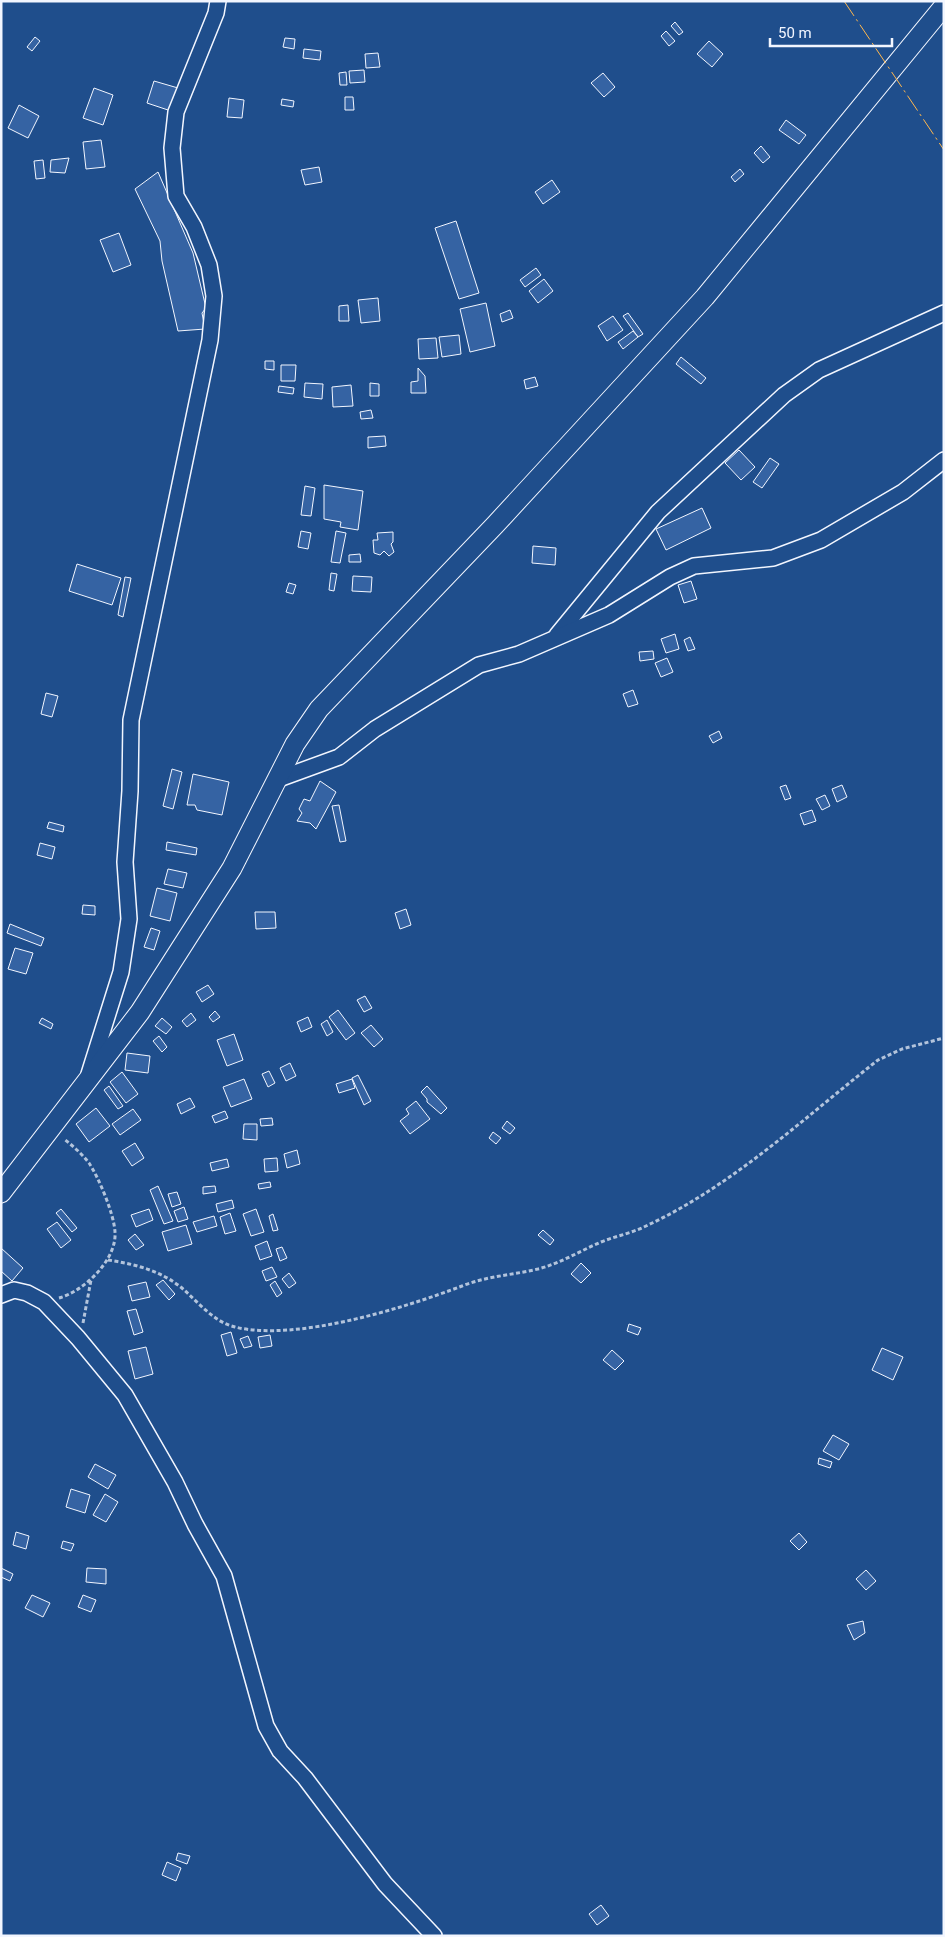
<svg xmlns="http://www.w3.org/2000/svg" width="945" height="1937" viewBox="0 0 945 1937" font-family="Roboto,sans-serif">
<style>
.building{fill:#3563a3;stroke:#f2f6ff}
.lines{fill:none;stroke-linecap:round;stroke-linejoin:round}
.minor-casing{stroke:#f2f6ff;stroke-width:18}
.tertiary-casing{stroke:#f2f6ff;stroke-width:21}
.path{stroke:#b3c4dc;stroke-width:3;stroke-dasharray:4 2.5;stroke-linecap:butt}
.minor{stroke:#1f4e8c;stroke-width:15}
.tertiary{stroke:#1f4e8c;stroke-width:19}
.power{stroke:#ffb74d;stroke-width:1;stroke-dasharray:18 4 2.5 4;stroke-linecap:butt}
</style>
<rect width="100%" height="100%" fill="#1f4e8c"/>
<!-- building -->
<g class="building">
<polygon points="675,22 683,32 679,35 671,26"/>
<polygon points="666,31 675,41 669,46 661,36"/>
<polygon points="35,37 40,41 32,51 27,47"/>
<polygon points="285,38 295,39 294,49 283,47"/>
<polygon points="709,41 723,54 712,67 697,54"/>
<polygon points="304,49 321,51 320,60 303,58"/>
<polygon points="378,53 380,67 366,68 365,54"/>
<polygon points="364,70 365,82 350,83 349,71"/>
<polygon points="346,72 347,85 340,85 339,73"/>
<polygon points="603,73 615,87 604,97 591,83"/>
<polygon points="154,81 178,88 171,111 147,103"/>
<polygon points="94,88 113,95 103,125 83,118"/>
<polygon points="345,97 353,97 354,110 345,110"/>
<polygon points="229,98 244,100 242,118 227,117"/>
<polygon points="282,99 294,101 293,107 281,105"/>
<polygon points="19,105 39,116 28,138 8,128"/>
<polygon points="786,120 806,135 799,144 779,130"/>
<polygon points="101,140 105,167 86,169 83,142"/>
<polygon points="761,146 770,157 763,163 754,153"/>
<polygon points="69,158 65,173 50,172 51,160"/>
<polygon points="43,160 45,178 36,179 34,161"/>
<polygon points="319,167 322,182 305,185 301,170"/>
<polygon points="740,169 744,174 735,182 731,177"/>
<polygon points="158,172 193,253 206,308 202,313 205,329 178,331 162,261 160,241 135,189"/>
<polygon points="552,180 560,192 543,204 535,192"/>
<polygon points="456,221 479,293 459,299 435,228"/>
<polygon points="119,233 131,265 113,272 100,240"/>
<polygon points="536,268 541,275 525,287 520,280"/>
<polygon points="544,279 553,291 538,303 529,291"/>
<polygon points="378,298 380,321 361,323 358,300"/>
<polygon points="486,303 495,346 470,352 460,309"/>
<polygon points="348,305 349,321 339,321 339,306"/>
<polygon points="510,310 513,318 502,322 500,314"/>
<polygon points="628,313 643,334 638,337 623,316"/>
<polygon points="613,316 623,330 607,341 598,326"/>
<polygon points="633,331 638,337 623,349 618,342"/>
<polygon points="459,335 461,354 442,357 439,337"/>
<polygon points="436,338 438,358 419,359 418,339"/>
<polygon points="681,357 706,378 701,384 676,364"/>
<polygon points="265,361 274,361 274,370 265,369"/>
<polygon points="281,365 296,365 295,381 281,381"/>
<polygon points="418,368 425,376 426,393 411,393 411,382 418,381"/>
<polygon points="535,377 538,386 526,389 524,380"/>
<polygon points="305,383 323,384 322,399 304,397"/>
<polygon points="370,383 379,384 379,396 370,396"/>
<polygon points="351,385 353,406 333,407 332,387"/>
<polygon points="279,386 294,388 293,394 278,392"/>
<polygon points="371,410 373,418 361,419 360,412"/>
<polygon points="385,436 386,446 368,448 368,437"/>
<polygon points="739,450 755,467 741,480 725,463"/>
<polygon points="770,458 779,464 762,488 753,482"/>
<polygon points="324,485 363,491 358,530 340,527 341,522 324,519"/>
<polygon points="305,486 315,488 311,516 301,515"/>
<polygon points="702,508 711,528 666,550 656,529"/>
<polygon points="301,531 311,533 308,549 298,547"/>
<polygon points="336,531 346,533 340,563 331,562"/>
<polygon points="393,532 393,542 391,544 394,552 389,556 384,551 380,555 374,553 373,540 378,540 377,533"/>
<polygon points="533,546 556,548 555,565 532,563"/>
<polygon points="360,554 361,562 349,562 349,555"/>
<polygon points="77,564 121,578 112,605 69,591"/>
<polygon points="331,573 337,574 334,591 329,590"/>
<polygon points="353,576 372,577 371,592 352,591"/>
<polygon points="125,577 131,578 123,617 118,615"/>
<polygon points="691,581 697,599 684,603 678,585"/>
<polygon points="289,583 296,585 293,594 286,592"/>
<polygon points="675,634 679,649 666,653 661,639"/>
<polygon points="690,637 695,649 688,651 684,640"/>
<polygon points="653,651 654,659 640,661 639,652"/>
<polygon points="667,658 673,672 661,677 655,663"/>
<polygon points="633,690 638,704 628,707 623,694"/>
<polygon points="46,693 58,696 52,717 41,714"/>
<polygon points="719,731 722,738 713,743 709,736"/>
<polygon points="172,769 182,772 173,809 163,806"/>
<polygon points="193,774 229,782 222,815 197,810 195,805 187,805"/>
<polygon points="320,781 336,792 316,829 310,823 297,821 302,813 299,809 304,799 310,801"/>
<polygon points="786,785 791,798 785,800 780,787"/>
<polygon points="842,785 847,797 837,802 832,789"/>
<polygon points="825,795 830,806 822,810 816,799"/>
<polygon points="339,805 346,841 340,842 332,806"/>
<polygon points="812,810 816,821 804,825 800,814"/>
<polygon points="49,822 64,826 63,832 47,828"/>
<polygon points="167,842 197,848 196,855 166,850"/>
<polygon points="40,843 55,847 52,859 37,855"/>
<polygon points="168,869 187,873 183,888 164,884"/>
<polygon points="157,888 177,893 170,921 150,916"/>
<polygon points="83,905 95,906 95,915 82,914"/>
<polygon points="406,909 411,925 400,929 395,913"/>
<polygon points="255,912 275,912 276,928 256,929"/>
<polygon points="10,924 44,938 41,946 7,933"/>
<polygon points="151,928 160,931 154,950 144,947"/>
<polygon points="15,948 33,953 26,974 8,969"/>
<polygon points="208,985 214,994 202,1002 196,992"/>
<polygon points="365,996 372,1008 364,1012 357,1000"/>
<polygon points="338,1010 355,1033 346,1040 329,1017"/>
<polygon points="215,1011 220,1017 213,1022 209,1017"/>
<polygon points="191,1013 196,1020 187,1027 182,1021"/>
<polygon points="308,1017 312,1027 301,1032 297,1022"/>
<polygon points="42,1018 53,1024 51,1029 39,1023"/>
<polygon points="162,1018 172,1027 166,1034 155,1026"/>
<polygon points="327,1020 333,1032 327,1036 321,1024"/>
<polygon points="371,1025 383,1039 374,1047 361,1033"/>
<polygon points="234,1034 243,1060 227,1066 217,1040"/>
<polygon points="159,1036 167,1047 162,1052 153,1041"/>
<polygon points="127,1053 150,1056 148,1073 125,1070"/>
<polygon points="290,1063 296,1076 286,1081 280,1068"/>
<polygon points="269,1071 275,1083 268,1087 262,1074"/>
<polygon points="122,1072 138,1094 126,1103 110,1082"/>
<polygon points="358,1075 371,1101 364,1105 352,1078"/>
<polygon points="244,1079 252,1099 231,1107 223,1087"/>
<polygon points="352,1079 355,1088 339,1093 336,1084"/>
<polygon points="109,1086 123,1106 118,1109 104,1090"/>
<polygon points="427,1086 447,1108 441,1114 427,1102 427,1099 421,1092"/>
<polygon points="190,1098 195,1107 181,1114 177,1104"/>
<polygon points="416,1101 430,1119 410,1134 400,1121 409,1114 406,1109"/>
<polygon points="96,1108 110,1126 89,1142 76,1124"/>
<polygon points="133,1109 141,1120 120,1135 112,1124"/>
<polygon points="225,1111 228,1118 215,1123 212,1116"/>
<polygon points="272,1118 273,1125 261,1126 260,1119"/>
<polygon points="507,1121 515,1128 510,1134 502,1128"/>
<polygon points="244,1124 257,1124 257,1140 243,1139"/>
<polygon points="493,1132 501,1138 496,1144 489,1138"/>
<polygon points="135,1143 144,1158 132,1166 122,1151"/>
<polygon points="297,1150 300,1164 287,1168 284,1154"/>
<polygon points="277,1158 278,1171 265,1172 264,1159"/>
<polygon points="227,1159 229,1167 212,1171 210,1163"/>
<polygon points="270,1182 271,1187 259,1189 258,1184"/>
<polygon points="158,1186 173,1221 164,1224 150,1190"/>
<polygon points="215,1186 216,1192 203,1194 203,1187"/>
<polygon points="177,1192 181,1204 172,1207 168,1194"/>
<polygon points="232,1200 234,1208 218,1212 216,1204"/>
<polygon points="184,1207 188,1219 178,1222 174,1211"/>
<polygon points="61,1209 77,1228 72,1232 56,1213"/>
<polygon points="149,1209 153,1220 136,1227 131,1215"/>
<polygon points="256,1209 264,1232 251,1236 243,1214"/>
<polygon points="230,1213 236,1231 225,1234 220,1217"/>
<polygon points="273,1214 278,1230 273,1231 269,1216"/>
<polygon points="214,1216 217,1226 197,1232 193,1222"/>
<polygon points="57,1222 71,1240 61,1248 47,1229"/>
<polygon points="186,1225 192,1244 168,1251 162,1232"/>
<polygon points="543,1230 554,1240 550,1245 538,1235"/>
<polygon points="135,1234 144,1245 136,1250 128,1240"/>
<polygon points="267,1241 272,1256 260,1260 255,1246"/>
<polygon points="282,1247 287,1258 280,1261 276,1249"/>
<polygon points="1,1248 23,1268 12,1281 1,1271"/>
<polygon points="581,1263 591,1273 581,1283 571,1274"/>
<polygon points="272,1267 277,1277 266,1281 262,1271"/>
<polygon points="289,1273 296,1283 289,1288 282,1279"/>
<polygon points="163,1280 175,1294 169,1300 156,1285"/>
<polygon points="275,1281 282,1293 277,1297 270,1285"/>
<polygon points="146,1282 150,1297 132,1301 128,1286"/>
<polygon points="136,1309 143,1332 134,1335 127,1311"/>
<polygon points="629,1324 641,1328 638,1335 627,1331"/>
<polygon points="231,1332 237,1353 227,1356 221,1335"/>
<polygon points="270,1335 272,1346 260,1348 258,1337"/>
<polygon points="248,1336 252,1346 244,1348 240,1339"/>
<polygon points="146,1347 153,1374 135,1379 128,1351"/>
<polygon points="882,1348 903,1357 893,1380 872,1370"/>
<polygon points="612,1350 624,1361 615,1370 603,1360"/>
<polygon points="833,1435 849,1444 839,1460 823,1451"/>
<polygon points="819,1458 832,1462 830,1468 818,1464"/>
<polygon points="95,1464 116,1475 108,1489 88,1477"/>
<polygon points="71,1489 90,1495 85,1513 66,1507"/>
<polygon points="105,1494 118,1502 106,1522 93,1515"/>
<polygon points="16,1532 29,1536 26,1549 13,1545"/>
<polygon points="799,1533 807,1542 799,1550 790,1541"/>
<polygon points="63,1541 74,1544 71,1551 61,1548"/>
<polygon points="1,1568 13,1574 10,1581 1,1577"/>
<polygon points="87,1568 106,1569 106,1584 86,1582"/>
<polygon points="866,1570 876,1581 866,1590 856,1579"/>
<polygon points="32,1595 50,1603 43,1617 25,1608"/>
<polygon points="83,1595 96,1600 91,1612 78,1607"/>
<polygon points="863,1621 865,1633 854,1640 847,1625"/>
<polygon points="178,1853 190,1856 187,1864 176,1860"/>
<polygon points="167,1862 181,1868 176,1881 162,1875"/>
<polygon points="601,1905 609,1916 597,1925 589,1914"/>
</g>
<g class="lines">
<!-- minor casing -->
<g class="minor-casing">
<g id="minor">
<polyline points="557,635 658,512 784,395 819,370 944,313"/>
<polyline points="276,780 339,757 375,729 479,665 519,654 609,615 670,577 694,566 773,558 821,540 903,492 944,460"/>
<polyline points="89,1074 121,972 129,919 125,862 130,791 131,720 210,340 214,296 209,265 194,227 176,196 172,148 176,112 216,13 218,1"/>
<polyline points="1,1295 14,1290 27,1293 44,1302 78,1338 125,1395 175,1482 195,1524 224,1576 266,1726 280,1751 305,1778 385,1884 434,1936"/>
</g>
</g>
<!-- tertiary casing -->
<g class="tertiary-casing">
<polyline id="tertiary" points="1,1193 140,1012 232,868 295,744 319,709 495,525 705,297 944,6"/>
</g>
<!-- path -->
<g class="path">
<path d="M108 1260C135 1264 162 1271 183 1289 199 1303 214 1322 235 1327 296 1342 404 1308 462 1286 487 1276 513 1275 538 1269 561 1263 580 1251 601 1242 616 1236 632 1233 646 1226 732 1186 804 1118 878 1060L902 1049 944 1038"/>
<path d="M59 1298C84 1291 117 1260 115 1232 114 1214 99 1178 89 1163 82 1154 73 1146 64 1139"/>
<polyline points="83,1323 91,1280"/>
</g>
<!-- minor -->
<use href="#minor" class="minor"/>
<!-- tertiary -->
<use href="#tertiary" class="tertiary"/>
<!-- power -->
<polyline class="power" points="844,1 944,150"/>
</g>
<!-- border -->
<rect width="945" height="1937" fill="none" stroke="#f2f6ff" stroke-width="5"/>
<!-- scale -->
<path d="M770 38v8h122v-8" fill="none" stroke="#f2f6ff" stroke-width="2.5"/>
<text x="778" y="38" font-size="15" fill="#f2f6ff" stroke="#1f4e8c" stroke-width="4" paint-order="stroke">50 m</text>
</svg>
